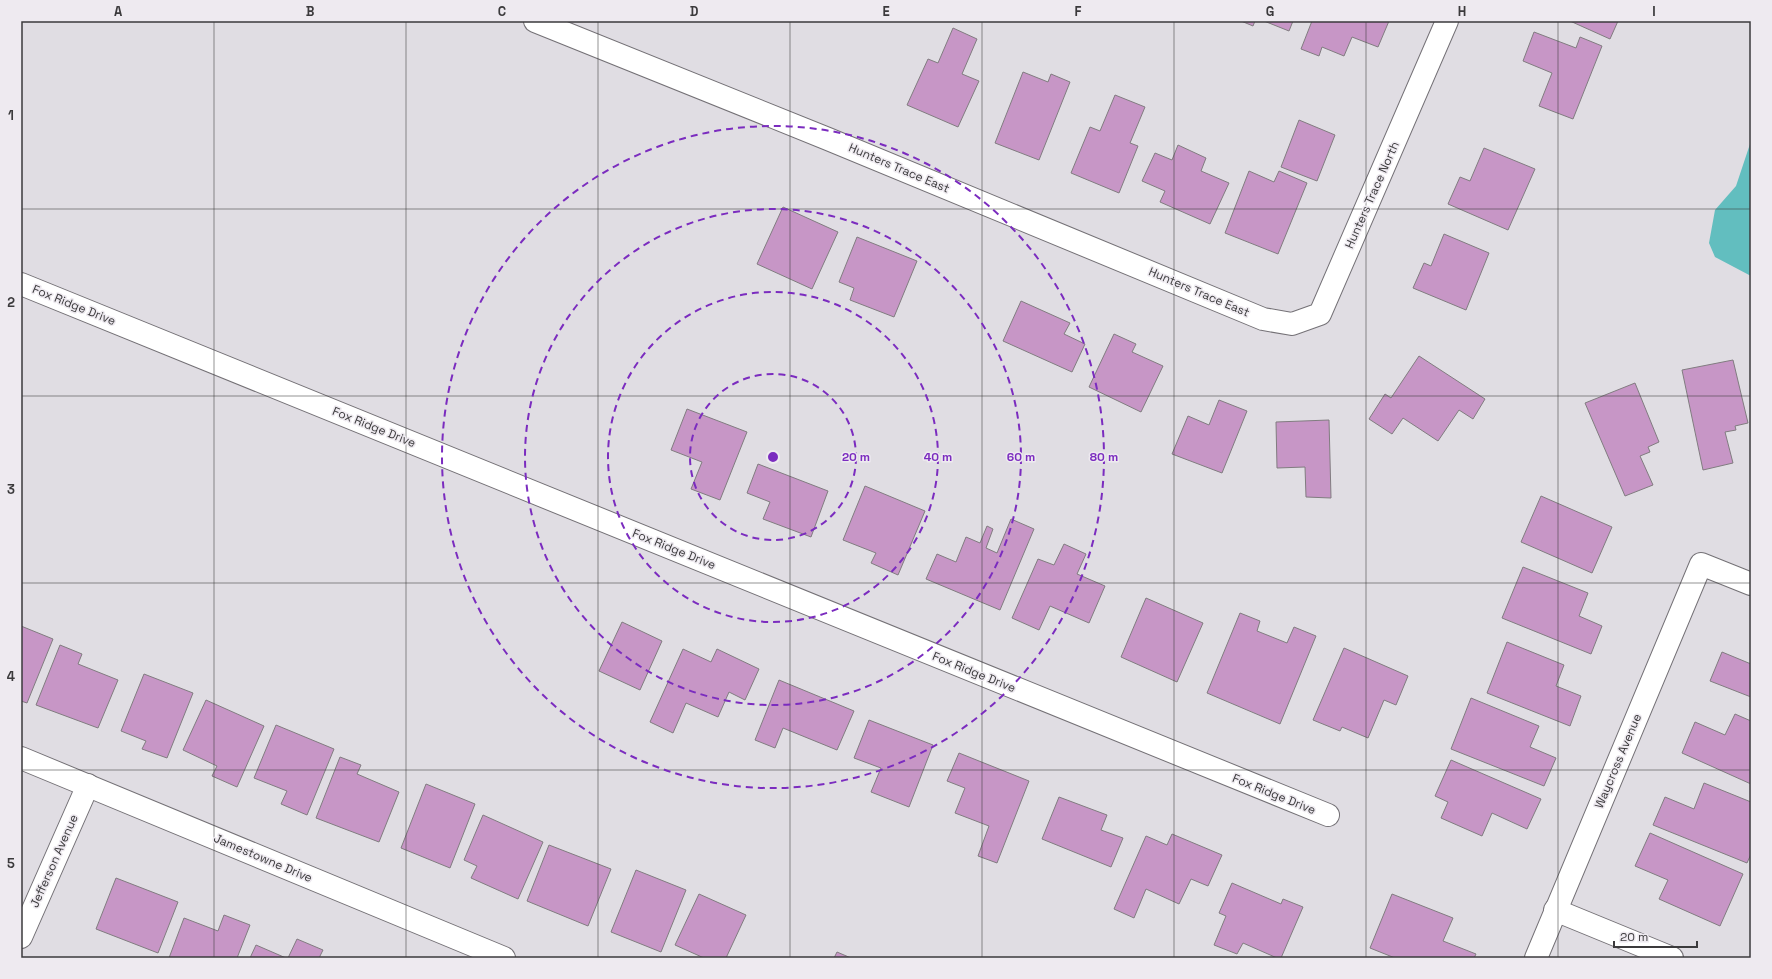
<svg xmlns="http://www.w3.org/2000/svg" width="1772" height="979" viewBox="0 0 1772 979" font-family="'Space Grotesk',sans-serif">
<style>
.water{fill:#62bebf}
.building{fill:#c796c6;stroke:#817c80}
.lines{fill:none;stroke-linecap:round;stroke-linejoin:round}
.minor-casing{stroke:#747176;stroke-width:24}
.minor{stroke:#fff;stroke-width:22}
.grid{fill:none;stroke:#3b3a3c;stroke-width:1;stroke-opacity:0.55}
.ring{fill:none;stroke:#7b2cbf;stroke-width:2;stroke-dasharray:7 5}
.labels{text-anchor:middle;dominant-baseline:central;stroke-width:3;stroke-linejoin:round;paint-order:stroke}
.street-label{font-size:12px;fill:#3b3a3c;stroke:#eeeaf0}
.centre{fill:#7b2cbf;stroke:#eeeaf0;stroke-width:2}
.ring-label{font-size:12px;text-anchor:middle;font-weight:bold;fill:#7b2cbf;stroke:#eeeaf0;stroke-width:3;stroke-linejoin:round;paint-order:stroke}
.neatline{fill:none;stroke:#3b3a3c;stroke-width:1.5}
.grid-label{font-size:13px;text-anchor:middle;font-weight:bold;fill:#3b3a3c}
</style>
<rect width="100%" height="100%" fill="#e0dde3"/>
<!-- water -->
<polygon class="water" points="1751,141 1751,276 1715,257 1709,243 1715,210 1736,186"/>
<!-- building -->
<g class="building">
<polygon points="1241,21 1255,21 1253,26"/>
<polygon points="1264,21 1293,21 1289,31"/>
<polygon points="1312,21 1389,21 1378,47 1352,37 1344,56 1322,47 1319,56 1301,49"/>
<polygon points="1570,21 1618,21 1610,39"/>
<polygon points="953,28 977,39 962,74 979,81 958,127 907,105 928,59 938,63"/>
<polygon points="1534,32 1576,48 1580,37 1602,46 1573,119 1539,106 1552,73 1523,61"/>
<polygon points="1023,72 1048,82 1051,74 1070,82 1039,160 995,143"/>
<polygon points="1115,95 1145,107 1130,143 1138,146 1119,193 1071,173 1090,127 1100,131"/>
<polygon points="1299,120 1335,135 1317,181 1281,167"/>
<polygon points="1178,145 1206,158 1201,171 1229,183 1210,224 1160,202 1165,191 1142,181 1155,153 1172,160"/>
<polygon points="1484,148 1535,169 1508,230 1448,204 1460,177 1470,181"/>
<polygon points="1249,171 1274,182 1279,171 1307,183 1278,254 1225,233"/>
<polygon points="783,207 838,232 812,289 757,264"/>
<polygon points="1444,234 1489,253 1466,310 1413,288 1424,263 1431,266"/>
<polygon points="857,237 917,261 894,317 850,300 854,288 839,282"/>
<polygon points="1021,301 1070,323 1064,334 1085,344 1072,372 1003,341"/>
<polygon points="1114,334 1136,344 1132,352 1163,366 1141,412 1089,387"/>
<polygon points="1419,356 1485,399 1473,419 1459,410 1438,441 1403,418 1392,434 1369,419 1385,394 1391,398"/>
<polygon points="1733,360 1748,423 1735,426 1736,430 1725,432 1733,463 1703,470 1682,370"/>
<polygon points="1635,383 1659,442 1648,447 1650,452 1640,456 1653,485 1625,496 1585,403"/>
<polygon points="1219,400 1247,411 1222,473 1172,454 1188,416 1209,425"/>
<polygon points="687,409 747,432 720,500 691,489 702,462 671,450"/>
<polygon points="1329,420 1331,498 1306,497 1305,467 1277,468 1276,422"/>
<polygon points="758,464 828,491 811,537 763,519 770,502 747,493"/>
<polygon points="865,486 925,511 898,575 871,563 876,553 843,540"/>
<polygon points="1541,496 1612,527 1592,573 1521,542"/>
<polygon points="1011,519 1034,529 1000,610 926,579 937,554 956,562 966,537 980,543 987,526 993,529 986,548 997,553"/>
<polygon points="1064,544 1086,554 1077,574 1105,586 1089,623 1050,606 1039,630 1012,618 1038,559 1054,565"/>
<polygon points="1523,567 1588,593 1579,616 1602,626 1591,654 1502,618"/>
<polygon points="1146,598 1203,623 1177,682 1121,657"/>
<polygon points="1240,613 1260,621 1257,631 1287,643 1294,627 1316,636 1280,724 1207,693"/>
<polygon points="622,622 662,641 640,690 599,671"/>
<polygon points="21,626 53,639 27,703 21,701"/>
<polygon points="1507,642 1564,665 1556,686 1581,696 1570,726 1487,693"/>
<polygon points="60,645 82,654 78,664 118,680 98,728 36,705"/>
<polygon points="1344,648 1408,676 1396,705 1384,700 1368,738 1342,727 1340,731 1313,720"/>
<polygon points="683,649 711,662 717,649 759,669 745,700 729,692 718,717 686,703 673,733 650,722"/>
<polygon points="1722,652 1751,664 1751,697 1710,681"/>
<polygon points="144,674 193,693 167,758 142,749 146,741 121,731"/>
<polygon points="779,680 854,711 837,750 783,728 775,748 755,740"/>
<polygon points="1471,698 1539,726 1530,747 1556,758 1544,786 1451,749"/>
<polygon points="206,700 264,726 237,787 212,776 217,766 183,750"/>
<polygon points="1735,714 1751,721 1751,784 1682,753 1695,722 1725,735"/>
<polygon points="869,720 933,745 909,807 871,792 881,768 854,758"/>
<polygon points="276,725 334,749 307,815 281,804 287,791 254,778"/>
<polygon points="959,753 1029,781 997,863 978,856 989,826 955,813 965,788 947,781"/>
<polygon points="340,757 361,765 357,774 399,792 379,842 316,818"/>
<polygon points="1451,760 1541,799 1527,829 1492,813 1482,836 1441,818 1448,802 1435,796"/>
<polygon points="1704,783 1751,802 1751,854 1747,863 1653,825 1665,797 1694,809"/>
<polygon points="426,784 475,804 450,868 401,848"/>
<polygon points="1059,797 1107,815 1101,830 1123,838 1111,867 1042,839"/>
<polygon points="483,815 543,842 518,899 471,878 477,866 464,860"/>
<polygon points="1650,833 1743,874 1720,926 1659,899 1668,880 1635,866"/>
<polygon points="1172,834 1222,855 1208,886 1191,879 1179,904 1146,889 1134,918 1114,909 1146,836 1167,845"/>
<polygon points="549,845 611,869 588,926 527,901"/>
<polygon points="636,870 686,890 661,952 611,932"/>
<polygon points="116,878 178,902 158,953 96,929"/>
<polygon points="1232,883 1281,904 1283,899 1303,907 1281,958 1277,958 1243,943 1237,954 1214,945 1226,916 1219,913"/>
<polygon points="699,894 746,915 726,958 704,958 675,945"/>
<polygon points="1392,894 1453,918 1443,941 1476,954 1474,958 1395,958 1370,948"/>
<polygon points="224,915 250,925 237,958 169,958 184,918 218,931"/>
<polygon points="297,939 323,950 319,958 288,958"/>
<polygon points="256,945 286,958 250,958"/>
<polygon points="837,952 851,958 834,958"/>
</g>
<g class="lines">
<!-- minor casing -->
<g class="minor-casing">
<g id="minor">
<polyline points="535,21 828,139 1263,319 1292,324 1320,314 1447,21"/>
<polyline points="21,284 1328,815"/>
<polyline points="21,758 504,958"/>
<polyline points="1555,910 1672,958"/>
<polyline points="21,937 88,785"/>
<polyline points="1536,958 1701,564 1751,584"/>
</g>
</g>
<!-- minor -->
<use href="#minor" class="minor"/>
</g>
<!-- grid -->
<path class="grid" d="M214 21V958M406 21V958M598 21V958M790 21V958M982 21V958M1174 21V958M1366 21V958M1558 21V958M21 209H1751M21 396H1751M21 583H1751M21 770H1751"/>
<!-- distance rings -->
<g class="ring">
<circle cx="773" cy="457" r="83"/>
<circle cx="773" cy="457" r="165"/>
<circle cx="773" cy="457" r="248"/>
<circle cx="773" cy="457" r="331"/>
</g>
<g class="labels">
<!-- street labels -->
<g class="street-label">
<text transform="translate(899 168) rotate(23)">Hunters Trace East</text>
<text transform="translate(1372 195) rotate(-66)">Hunters Trace North</text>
<text transform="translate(1199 292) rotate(23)">Hunters Trace East</text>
<text transform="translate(74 305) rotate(22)">Fox Ridge Drive</text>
<text transform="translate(374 427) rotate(22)">Fox Ridge Drive</text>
<text transform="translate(674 549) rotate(22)">Fox Ridge Drive</text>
<text transform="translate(974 672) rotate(22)">Fox Ridge Drive</text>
<text transform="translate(1618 761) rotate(-67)">Waycross Avenue</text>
<text transform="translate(1274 794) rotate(22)">Fox Ridge Drive</text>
<text transform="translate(263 858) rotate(23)">Jamestowne Drive</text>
<text transform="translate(54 861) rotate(-66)">Jefferson Avenue</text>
</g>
</g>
<circle cx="773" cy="457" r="6" class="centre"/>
<g class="ring-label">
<text x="856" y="461">20 m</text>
<text x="938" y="461">40 m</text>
<text x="1021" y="461">60 m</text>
<text x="1104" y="461">80 m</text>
</g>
<!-- border -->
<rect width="1772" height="979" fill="none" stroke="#eeeaf0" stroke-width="44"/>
<!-- scale -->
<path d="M1614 941v6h83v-6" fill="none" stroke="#3b3a3c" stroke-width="2"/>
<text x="1620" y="941" font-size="12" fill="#3b3a3c" stroke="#eeeaf0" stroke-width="3" paint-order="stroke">20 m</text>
<rect x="22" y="22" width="1728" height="935" class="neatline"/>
<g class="grid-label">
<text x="118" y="16">A</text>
<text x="310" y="16">B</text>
<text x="502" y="16">C</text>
<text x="694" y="16">D</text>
<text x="886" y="16">E</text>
<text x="1078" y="16">F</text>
<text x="1270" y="16">G</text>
<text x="1462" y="16">H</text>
<text x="1654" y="16">I</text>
<text x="11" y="120">1</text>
<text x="11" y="307">2</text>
<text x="11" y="494">3</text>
<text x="11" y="681">4</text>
<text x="11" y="868">5</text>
</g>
</svg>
